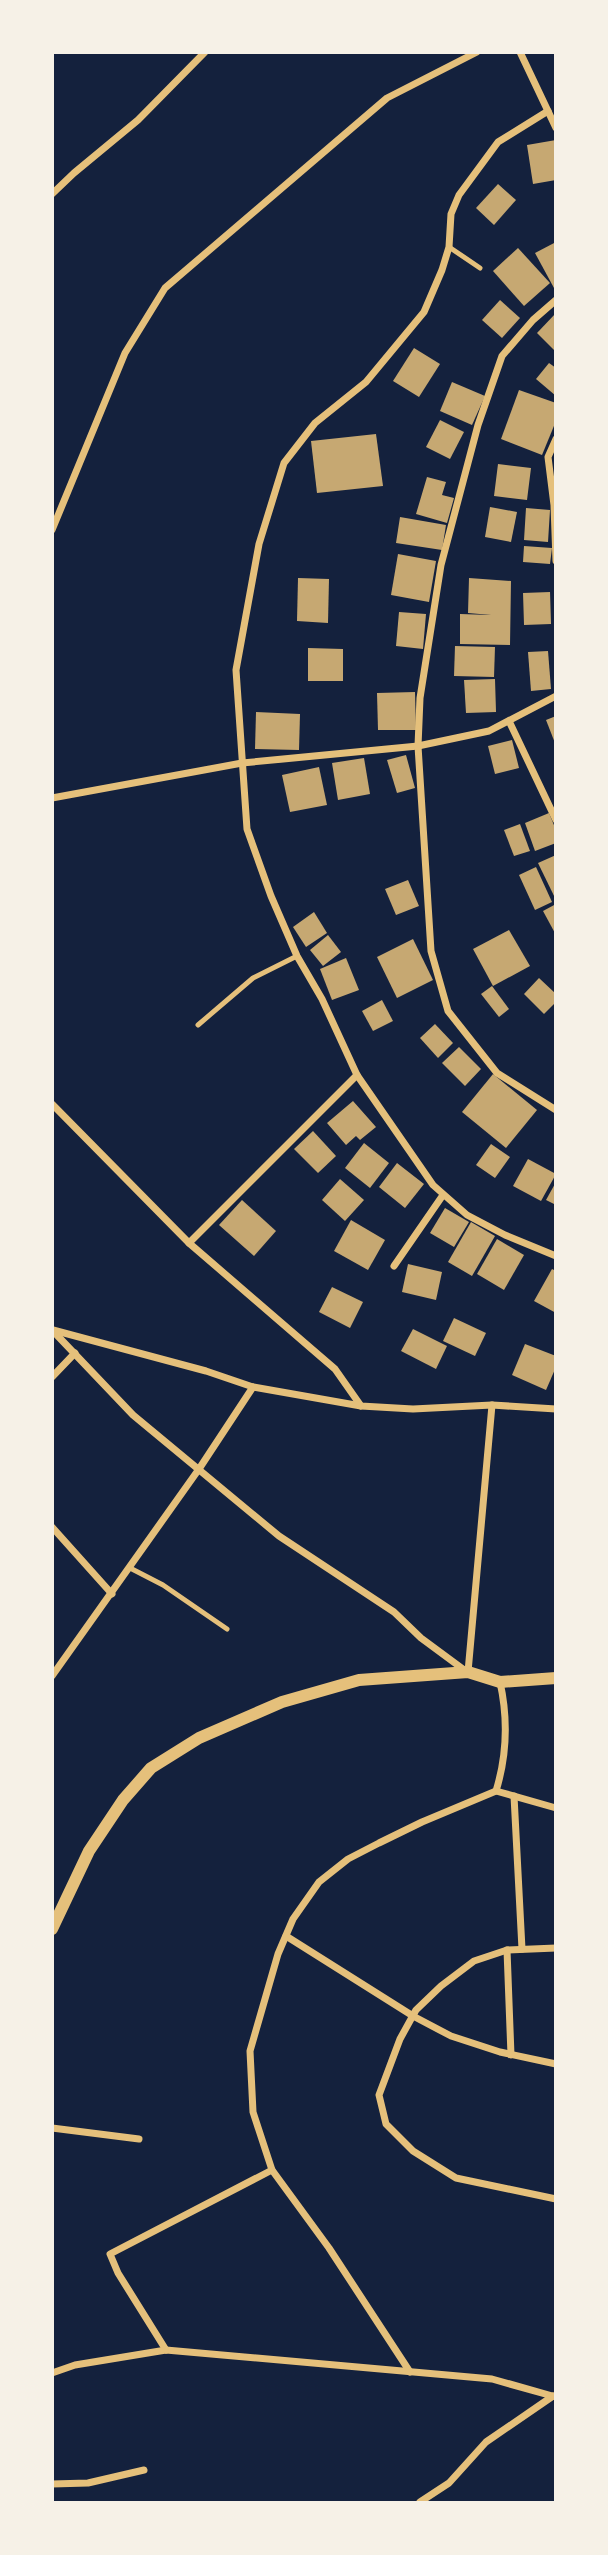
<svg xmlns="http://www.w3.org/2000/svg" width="608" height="2555" viewBox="0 0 608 2555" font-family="Barlow,sans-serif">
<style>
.building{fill:#c6a872}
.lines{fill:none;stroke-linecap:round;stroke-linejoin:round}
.service{stroke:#e5c07b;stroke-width:5}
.minor{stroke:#e5c07b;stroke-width:7}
.tertiary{stroke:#e5c07b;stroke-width:12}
</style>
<rect width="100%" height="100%" fill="#14213d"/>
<!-- building -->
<g class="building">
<polygon points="556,140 556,180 533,184 527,145"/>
<polygon points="498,184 516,200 494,225 476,208"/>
<polygon points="556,242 556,286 554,288 535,253"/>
<polygon points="518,248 550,283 524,306 493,271"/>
<polygon points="500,300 520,318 502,338 482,320"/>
<polygon points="556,313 556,352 537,333"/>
<polygon points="414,348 440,364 419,397 393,381"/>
<polygon points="549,363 556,368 556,396 536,379"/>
<polygon points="452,382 485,396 472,425 440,411"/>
<polygon points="519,390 556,403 556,421 542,455 501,439"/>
<polygon points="440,420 464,432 450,459 426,447"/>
<polygon points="376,434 383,486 317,493 311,441"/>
<polygon points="498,464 531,468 527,500 494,496"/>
<polygon points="427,477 446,482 442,495 454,498 447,523 416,514"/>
<polygon points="490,507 517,512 511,542 485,537"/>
<polygon points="526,508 550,510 548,542 524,540"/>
<polygon points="400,517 446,525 442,550 396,543"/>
<polygon points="524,546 552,548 550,564 523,562"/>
<polygon points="398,554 436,561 429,602 391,595"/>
<polygon points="298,578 329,579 328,623 297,621"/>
<polygon points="469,578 511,581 510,645 460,644 460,614 491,615 468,613"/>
<polygon points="550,592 551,624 524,625 523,593"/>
<polygon points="399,612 426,614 423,649 396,646"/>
<polygon points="455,646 495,647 494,677 454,676"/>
<polygon points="308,648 343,649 343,681 308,681"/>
<polygon points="548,651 551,689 531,691 528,652"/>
<polygon points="495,679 496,712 466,713 464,680"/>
<polygon points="415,692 416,730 378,730 377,693"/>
<polygon points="256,712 300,714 299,750 255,749"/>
<polygon points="556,716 556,743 555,743 546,720"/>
<polygon points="512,740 519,768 495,774 488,746"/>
<polygon points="406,755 415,788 397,793 387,760"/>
<polygon points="364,758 370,794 338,800 332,763"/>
<polygon points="319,767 327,805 290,812 282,775"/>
<polygon points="549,813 556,830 556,843 535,851 525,823"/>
<polygon points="520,824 530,851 514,856 504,830"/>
<polygon points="556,855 556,900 538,863"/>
<polygon points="536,867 552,902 535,910 519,875"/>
<polygon points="408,880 419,906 396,915 385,889"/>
<polygon points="556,904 556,935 543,911"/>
<polygon points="314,912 327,933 306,947 293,927"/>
<polygon points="509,930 530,966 493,986 473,949"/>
<polygon points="328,935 341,952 323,966 310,950"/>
<polygon points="413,939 433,980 397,998 377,957"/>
<polygon points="346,958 359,990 332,1000 320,969"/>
<polygon points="539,978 556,994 556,1002 544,1014 524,994"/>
<polygon points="492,986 509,1009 499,1017 481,994"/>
<polygon points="382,1000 393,1021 373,1031 362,1011"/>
<polygon points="435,1024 453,1043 438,1058 420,1038"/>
<polygon points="459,1047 481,1069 465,1086 442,1063"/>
<polygon points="493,1074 537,1110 506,1148 462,1112"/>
<polygon points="353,1101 376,1127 360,1140 356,1136 346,1145 327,1123"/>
<polygon points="313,1131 336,1156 318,1173 294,1149"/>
<polygon points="364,1143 389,1163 370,1188 345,1168"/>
<polygon points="491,1144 510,1157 495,1178 476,1165"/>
<polygon points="528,1159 556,1174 541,1201 513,1186"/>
<polygon points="397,1163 424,1184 405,1208 379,1187"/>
<polygon points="340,1179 364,1200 345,1221 322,1200"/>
<polygon points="556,1182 556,1205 546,1200"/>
<polygon points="242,1200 276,1231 254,1256 219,1225"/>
<polygon points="445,1208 469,1222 454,1247 430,1233"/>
<polygon points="351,1220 385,1240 368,1270 334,1251"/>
<polygon points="471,1222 495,1236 472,1276 448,1262"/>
<polygon points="497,1239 524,1255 504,1290 477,1274"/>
<polygon points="408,1264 442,1272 436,1300 402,1292"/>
<polygon points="552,1269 556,1271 556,1313 534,1301"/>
<polygon points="332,1287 363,1302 350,1328 319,1312"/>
<polygon points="454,1318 486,1333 475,1356 443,1341"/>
<polygon points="413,1329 447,1346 436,1369 401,1351"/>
<polygon points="525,1344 556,1356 556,1367 546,1390 512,1375"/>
</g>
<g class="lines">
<!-- service -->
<g class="service">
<polyline points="449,247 480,268"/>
<polyline points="198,1025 253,978 297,956"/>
<polyline points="130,1568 163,1585 227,1629"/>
</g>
<!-- minor -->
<g class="minor">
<polyline points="520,52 556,128"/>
<polyline points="548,111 498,142 459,195 451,214 449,247 442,270 424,312 366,382 315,423 284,463 259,544 236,670 247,829 271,896 297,956 322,999 357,1075 433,1185 467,1215 505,1235 556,1256"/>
<polyline points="52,194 74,173 138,120 205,52"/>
<polyline points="556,300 533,320 502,356 478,425 441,565 420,698 418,746 431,951 448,1011 497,1073 556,1110"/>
<polyline points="556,439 548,457 554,505 556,561"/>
<polyline points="52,530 125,353 165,288 387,98 477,52"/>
<polyline points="509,721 556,820"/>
<polyline points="52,798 242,763 418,746 489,731 556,696"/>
<polyline points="52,1104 189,1243 335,1369 361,1406"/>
<polyline points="189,1243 357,1075"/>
<polyline points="394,1266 443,1195"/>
<polyline points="53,1330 206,1371 253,1387 361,1406 413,1409 492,1405 556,1409"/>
<polyline points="53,1331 133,1415 279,1536 394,1612 421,1638 467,1672"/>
<polyline points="52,1377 75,1353"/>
<polyline points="52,1527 112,1594"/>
<polyline points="468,1672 492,1405"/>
<polyline points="52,1676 199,1469 253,1387"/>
<polyline points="496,1791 556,1808"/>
<polyline points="514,1796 522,1949"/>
<polyline points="286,1936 413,2016 451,2036 500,2052 556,2064"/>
<polyline points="556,1948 507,1950 474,1961 441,1986 416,2010 400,2039 379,2095 386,2124 413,2151 456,2178 556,2199"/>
<polyline points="507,1950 511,2055"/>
<polyline points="52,2128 139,2139"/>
<polyline points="166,2350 118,2273 110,2254 272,2170"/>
<path d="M410 2372 329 2248 272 2170 253 2112 250 2051 278 1954 293 1919 319 1882 348 1859 379 1843 422 1822 496 1791C507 1755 508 1718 500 1682"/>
<polyline points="52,2373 75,2365 166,2350 492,2379 556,2397"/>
<polyline points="52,2484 88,2483 144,2470"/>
<polyline points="420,2502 449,2483 486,2442 553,2396"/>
</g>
<!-- tertiary -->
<polyline class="tertiary" points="52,1929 89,1851 123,1800 151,1768 199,1738 282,1702 359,1680 468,1672 500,1682 556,1678"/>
</g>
<!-- border -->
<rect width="608" height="2555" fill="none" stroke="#f6f1e7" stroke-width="108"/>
</svg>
